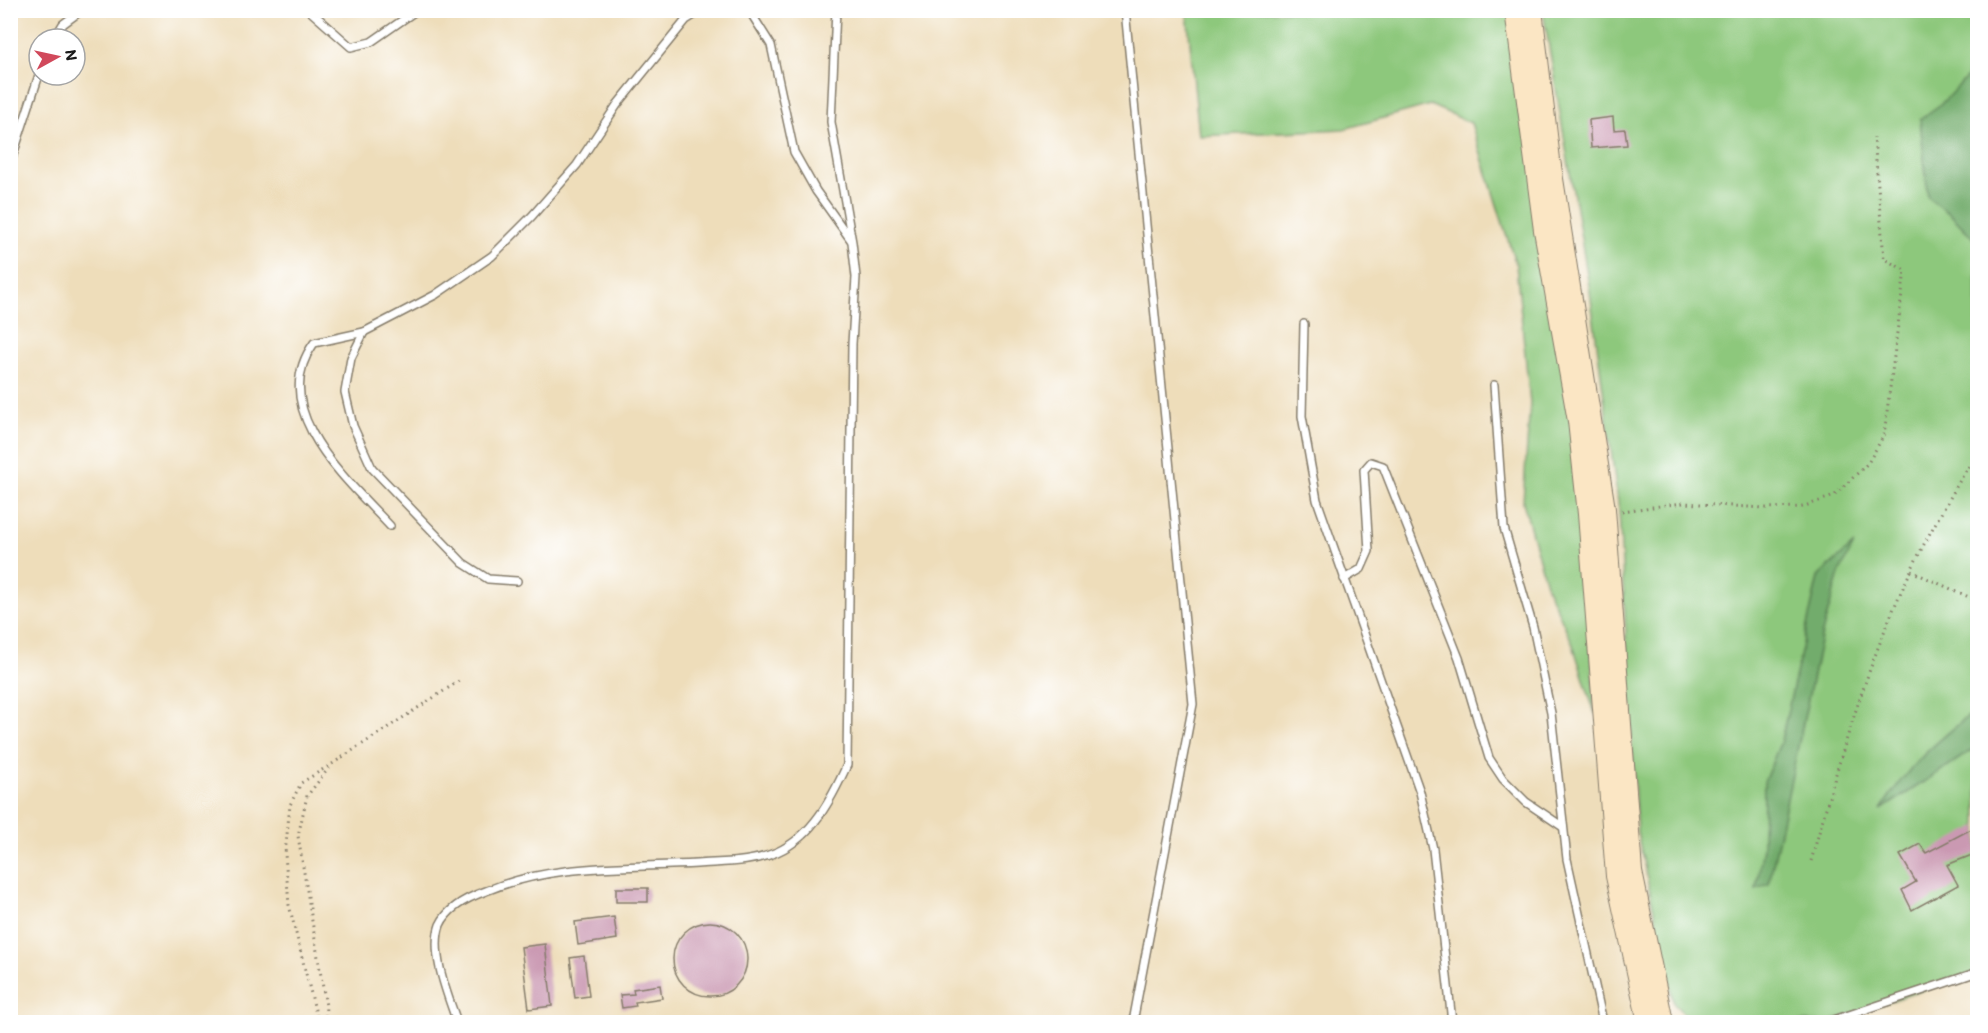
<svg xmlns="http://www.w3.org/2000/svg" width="1988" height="1033" viewBox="0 0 1988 1033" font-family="Itim,sans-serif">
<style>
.green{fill:#8dc87c;stroke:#54724c;stroke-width:1.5}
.forest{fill:#72ac6c;stroke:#476444;stroke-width:1.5}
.building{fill:#ca99b2}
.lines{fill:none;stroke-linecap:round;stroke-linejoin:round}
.service-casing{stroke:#857c6b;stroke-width:10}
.secondary-casing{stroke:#857c6b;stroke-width:22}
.path{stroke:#857c6b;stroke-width:3;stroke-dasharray:1.5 4.5;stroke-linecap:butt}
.service{stroke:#fff;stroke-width:7}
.secondary{stroke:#fbe6c4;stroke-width:20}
</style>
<rect width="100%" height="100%" fill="#fff"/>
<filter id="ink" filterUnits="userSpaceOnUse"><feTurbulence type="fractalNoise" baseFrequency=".0167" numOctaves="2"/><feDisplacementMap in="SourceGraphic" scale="12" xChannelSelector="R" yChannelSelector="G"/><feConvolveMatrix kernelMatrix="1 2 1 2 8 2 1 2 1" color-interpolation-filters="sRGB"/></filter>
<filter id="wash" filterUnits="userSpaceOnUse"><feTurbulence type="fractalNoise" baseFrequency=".008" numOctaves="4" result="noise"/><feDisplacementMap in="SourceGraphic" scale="24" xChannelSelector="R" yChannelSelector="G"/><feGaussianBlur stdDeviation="1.35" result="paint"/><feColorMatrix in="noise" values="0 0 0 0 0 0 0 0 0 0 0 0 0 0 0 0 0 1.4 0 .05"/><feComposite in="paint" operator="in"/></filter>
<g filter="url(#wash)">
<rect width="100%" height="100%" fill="#eeddba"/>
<!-- green -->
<g class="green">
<polygon points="1187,11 1510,11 1578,421 1595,714 1572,642 1547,588 1523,502 1530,403 1516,265 1471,123 1430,105 1344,129 1199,136"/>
<polygon points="1543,11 1977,11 1977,972 1828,1022 1693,1022 1674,1004 1637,832 1619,510 1590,292"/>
</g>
<!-- forest -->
<g class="forest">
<polygon points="1977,30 1977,242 1951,215 1928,197 1920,119 1941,104 1967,77"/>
<polygon points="1854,544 1839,574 1822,633 1769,884 1756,889 1763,848 1764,782 1781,741 1818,577"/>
<path d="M1977 709V747L1881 810C1907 765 1938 741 1977 709Z"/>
</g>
<g id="blocks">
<!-- building -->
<g class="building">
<polygon points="1613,117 1614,130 1625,129 1627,145 1591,148 1589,120"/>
<polygon points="1977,826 1977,853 1947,865 1958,885 1912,910 1902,890 1916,882 1900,855 1920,844 1926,853"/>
<rect x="616" y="888" width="32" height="14"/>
<polygon points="614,917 617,939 578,945 575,922"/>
<circle cx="710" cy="959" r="37"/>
<polygon points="545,944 552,1006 529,1009 521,947"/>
<polygon points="584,956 589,996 575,998 570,958"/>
<polygon points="660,985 662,998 635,1002 636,1006 622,1008 620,995 634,994 633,989"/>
</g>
</g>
</g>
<g filter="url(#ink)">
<use href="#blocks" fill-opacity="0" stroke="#857c6b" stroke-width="1.5"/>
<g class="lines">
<!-- service casing -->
<g class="service-casing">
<g id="service">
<polyline points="309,10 351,47 371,42 417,10"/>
<polyline points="749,10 771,45 794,152 816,191 851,240"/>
<polyline points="1125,10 1193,704 1133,1022"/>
<polyline points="54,39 63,24 82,10"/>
<polyline points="10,164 39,75"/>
<polyline points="1304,324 1302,416 1317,500 1420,792 1433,849 1452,1022"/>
<path d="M364 332 314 343C266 410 347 480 390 526"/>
<polyline points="1494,385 1504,528 1533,627 1551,713 1567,859 1603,1022"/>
<polyline points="1344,579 1361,569 1369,551 1364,470 1371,462 1383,466 1459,658 1489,758 1503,779 1526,802 1563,827"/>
<polyline points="517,581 488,579 463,563 372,468 353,426 345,392 351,358 364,332 435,295 492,256 532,216 577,165 617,105 686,20 702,10"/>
<path d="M457 1022C448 996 430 953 440 925 448 907 469 897 486 891 554 863 624 868 697 864 723 862 752 863 777 852 813 836 832 798 847 765L852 344 856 277 852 242 831 122 836 10"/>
<polyline points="1828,1022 1978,972"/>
</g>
</g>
<!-- secondary casing -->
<g class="secondary-casing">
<g id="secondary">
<polyline points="1515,10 1544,230 1578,421 1588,514 1616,876 1648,1022"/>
<polyline points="1532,10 1550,160 1605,509 1632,872 1663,1022"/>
</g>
</g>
<!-- path -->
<g class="path">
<polyline points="1622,511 1683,503 1764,508 1802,507 1834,496 1868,463 1884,435 1905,270 1884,259 1874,137"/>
<polyline points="1911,571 1978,601"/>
<path d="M1811 861C1845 740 1881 613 1946 505 1956 488 1965 469 1978 455"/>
<polyline points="318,1022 289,905 285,854 290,805 301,783 330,765"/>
<polyline points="325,1022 326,1006 298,836 307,796 332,764 462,679"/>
</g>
<!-- service -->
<use href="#service" class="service"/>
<!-- secondary -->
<use href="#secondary" class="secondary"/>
</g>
</g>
<!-- margin -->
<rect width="1988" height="1033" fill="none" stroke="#fff" stroke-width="36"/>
<!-- north arrow -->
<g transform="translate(57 57) rotate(82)"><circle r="28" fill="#ffffff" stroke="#a4a4a4" stroke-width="1.5"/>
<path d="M0-4.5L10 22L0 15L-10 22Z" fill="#d1495b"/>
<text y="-9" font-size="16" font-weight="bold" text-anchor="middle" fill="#1c1c1c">N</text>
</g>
</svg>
